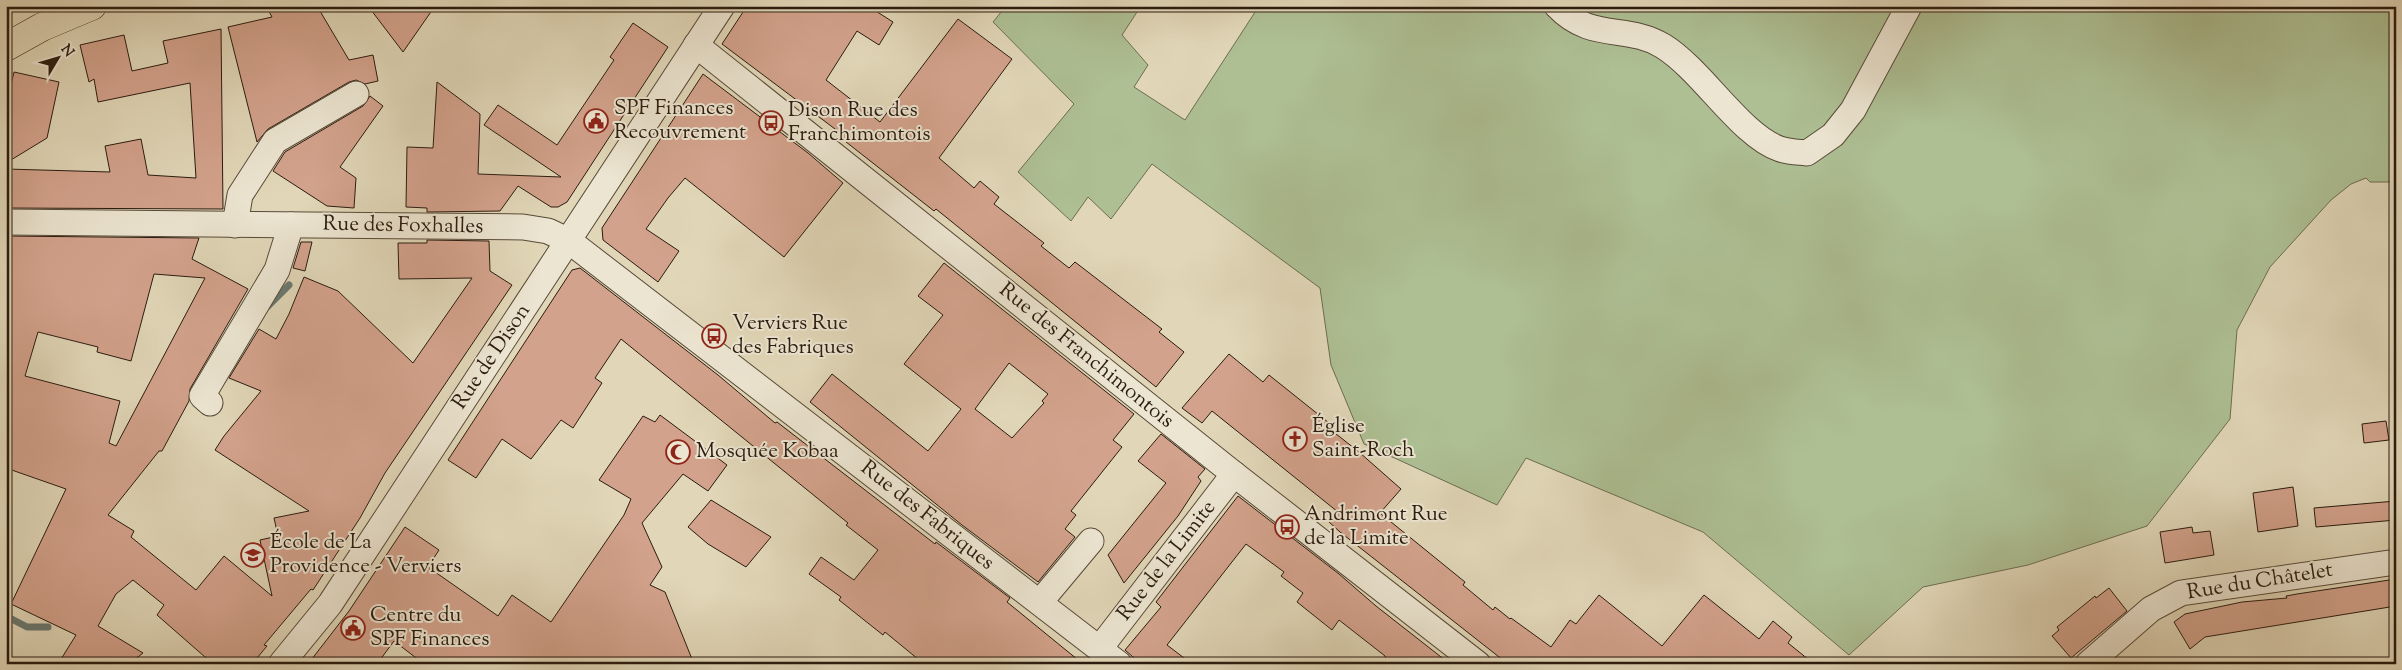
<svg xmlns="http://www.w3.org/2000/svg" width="2402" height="670" viewBox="0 0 2402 670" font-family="'Sorts Mill Goudy',serif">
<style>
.green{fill:#adbf93;stroke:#6c6d51}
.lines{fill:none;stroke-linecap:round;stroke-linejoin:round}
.stream{stroke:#6a7971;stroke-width:7}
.building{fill:#d3a28c;stroke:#2a1b0f;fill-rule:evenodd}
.minor-casing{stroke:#584a39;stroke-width:27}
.major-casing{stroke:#2a1b0f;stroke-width:29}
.minor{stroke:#ece5d1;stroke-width:25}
.major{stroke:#e1d7b8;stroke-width:28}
.labels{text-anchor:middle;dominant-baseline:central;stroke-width:4;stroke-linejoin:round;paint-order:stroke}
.poi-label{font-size:21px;fill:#2a1b0f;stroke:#ece5d1;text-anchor:start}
.street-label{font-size:21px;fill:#2a1b0f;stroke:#ece5d1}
</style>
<rect width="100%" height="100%" fill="#e1d7b8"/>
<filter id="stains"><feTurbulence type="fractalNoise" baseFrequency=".004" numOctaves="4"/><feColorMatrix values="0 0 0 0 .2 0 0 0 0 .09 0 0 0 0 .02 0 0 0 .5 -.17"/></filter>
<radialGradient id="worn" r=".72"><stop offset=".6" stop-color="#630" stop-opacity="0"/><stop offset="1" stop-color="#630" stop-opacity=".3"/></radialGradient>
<!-- green -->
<polygon class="green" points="1006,6 1141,6 1122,35 1148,65 1134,87 1185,120 1259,6 2396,6 2396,182 2370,182 2366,178 2351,184 2331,200 2270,267 2237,330 2230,419 2147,526 2028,565 1923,587 1849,655 1703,532 1526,458 1497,505 1364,444 1331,365 1320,288 1152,164 1111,219 1088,197 1071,221 1018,172 1074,104 993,22"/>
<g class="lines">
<!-- stream -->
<g class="stream">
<polyline points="268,306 289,285"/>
<polyline points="6,616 27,627 48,627"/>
</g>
</g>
<!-- building -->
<g class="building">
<polygon points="266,6 317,6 349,60 373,55 378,81 365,84 356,80 349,82 268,129 257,142 228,27 272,17"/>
<polygon points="368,6 435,6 403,52"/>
<polygon points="747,6 868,6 893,22 879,45 857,31 826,80 880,122 958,19 1012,59 939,158 974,188 980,181 999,197 994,204 1044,243 1041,246 1069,268 1075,262 1162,329 1159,332 1184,352 1156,387 936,209 934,211 841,138 843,135 722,44"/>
<polygon points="633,23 668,47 567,202 558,207 551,207 518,186 500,211 427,212 427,208 406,207 407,147 433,148 437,82 480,114 478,174 561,177 484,125 498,105 557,145 614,60 610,57"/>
<polygon points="221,29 223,209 6,208 6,169 110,172 105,146 141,139 148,175 196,178 190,83 98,102 94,79 89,82 80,45 124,35 132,71 168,63 163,41"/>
<polygon points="14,72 59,82 47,138 6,163 6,106"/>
<polygon points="703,74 808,153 843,183 784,257 685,178 668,198 646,229 679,251 658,282 603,240 602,228"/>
<polygon points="370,96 383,106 340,167 356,178 354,208 327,206 273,171 285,152 363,106"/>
<path d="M6 236 199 238 192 259 248 289 190 389 189 401 162 451H159L108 515 134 531 131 537 196 590 224 556 272 596 260 540 278 536 274 518 309 511 215 450 224 436 261 391 229 378 259 329 276 339 289 314 304 277 338 291 413 363 472 278 399 279 398 243H427V240L489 241 490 271 512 285 385 473 360 518 313 590 311 589 264 645 267 646 252 664H213L157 615 164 605 133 580 116 594 98 626 143 653 129 664H58L76 635 11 604 66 489 6 468ZM154 274 205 278 116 446 109 443 120 401 25 376 38 332 98 347 97 352 131 361Z"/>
<polygon points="301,242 312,242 305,271 293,268"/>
<path d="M944 263 1134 414 1113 440 1122 447 1071 511 1076 515 1065 529 1075 537 1038 582 962 525 810 402 832 374 928 451 961 409 904 364 943 315 918 296ZM1009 363 1048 394 1042 401 1044 403 1012 438 975 409Z"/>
<polygon points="580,268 718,375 775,423 777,422 935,544 936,542 1010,598 1007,602 1083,664 924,664 885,632 883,635 839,600 841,597 809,574 821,557 854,580 878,550 846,525 848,523 621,339 595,378 602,383 573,428 561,420 531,459 502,439 476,478 448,460 572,270"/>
<polygon points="1229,354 1263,382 1269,375 1329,423 1326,426 1359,452 1401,489 1380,513 1465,582 1463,585 1493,610 1495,607 1510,619 1511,618 1551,647 1570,620 1576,624 1599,595 1662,646 1704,595 1759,639 1773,621 1792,637 1788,643 1814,664 1508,664 1340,532 1329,522 1338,512 1212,411 1202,423 1182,408"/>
<polygon points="660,415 727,465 708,491 683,474 642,523 662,567 650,585 665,592 694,664 424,664 394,641 377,664 308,664 349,611 405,527 439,550 428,567 498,616 512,595 551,622 624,515 631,499 599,480 643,416 655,422"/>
<polygon points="2386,421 2389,440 2364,443 2362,424"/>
<polygon points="1161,434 1205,469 1198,477 1201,481 1178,516 1124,583 1108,555 1166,483 1138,461"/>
<polygon points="2293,487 2298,526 2258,532 2253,493"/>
<polygon points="1238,496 1339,574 1376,606 1450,664 1387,664 1385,656 1339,620 1332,630 1297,602 1303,593 1281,576 1284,572 1246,544 1167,645 1192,664 1141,664 1125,650 1161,607 1156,602"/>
<polygon points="711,500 771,537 746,567 708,544 688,527"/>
<polygon points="2396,501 2396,520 2316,527 2314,508"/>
<polygon points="2192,527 2193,533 2210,531 2214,555 2165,563 2160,532"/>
<polygon points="2396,579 2396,606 2205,637 2190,649 2174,622 2185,614 2242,602 2287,598 2286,596 2297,594"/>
<polygon points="2109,588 2127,611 2071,658 2052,636 2059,630 2057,627 2095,596 2096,598"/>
</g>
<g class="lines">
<!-- minor casing -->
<g class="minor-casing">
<g id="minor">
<path d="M1557 6C1591 42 1627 24 1663 46 1702 70 1741 136 1780 149 1789 152 1798 152 1807 153L1833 135 1853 110 1909 6"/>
<polyline points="696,45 1234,474 1478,664"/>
<polyline points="6,222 523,227 548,231 569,241 1119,664"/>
<polyline points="235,225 240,195 275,141 356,94"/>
<polyline points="210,403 202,396 277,270 291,225"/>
<polyline points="1040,602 1091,541"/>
<polyline points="1100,648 1234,474"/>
<polyline points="281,664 330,604 722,6"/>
<polyline points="2088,664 2151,609 2181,593 2396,562"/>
</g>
</g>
<!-- major casing -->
<g class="major-casing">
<polyline id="major" points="6,47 42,27 92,6"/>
</g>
<!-- minor -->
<use href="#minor" class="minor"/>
<!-- major -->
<use href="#major" class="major"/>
</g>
<!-- icons -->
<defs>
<g id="civic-ring" transform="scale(1.25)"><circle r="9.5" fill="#ece5d1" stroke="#8f2418" stroke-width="1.5"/><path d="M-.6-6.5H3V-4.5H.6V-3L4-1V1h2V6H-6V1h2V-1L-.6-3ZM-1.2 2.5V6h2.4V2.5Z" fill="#8f2418"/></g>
<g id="bus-ring" transform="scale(1.25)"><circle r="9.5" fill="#ece5d1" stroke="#8f2418" stroke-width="1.5"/><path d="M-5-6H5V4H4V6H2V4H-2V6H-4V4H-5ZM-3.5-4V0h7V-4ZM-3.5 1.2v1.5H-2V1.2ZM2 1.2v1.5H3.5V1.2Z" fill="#8f2418"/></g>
<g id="church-ring" transform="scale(1.25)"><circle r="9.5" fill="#ece5d1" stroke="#8f2418" stroke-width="1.5"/><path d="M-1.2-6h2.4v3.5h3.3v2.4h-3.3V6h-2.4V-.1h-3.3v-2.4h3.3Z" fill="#8f2418"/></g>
<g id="mosque-ring" transform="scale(1.25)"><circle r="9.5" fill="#ece5d1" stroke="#8f2418" stroke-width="1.5"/><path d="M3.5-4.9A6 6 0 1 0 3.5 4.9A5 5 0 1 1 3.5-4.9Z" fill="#8f2418"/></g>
<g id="school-ring" transform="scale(1.25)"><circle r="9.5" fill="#ece5d1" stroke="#8f2418" stroke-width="1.5"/><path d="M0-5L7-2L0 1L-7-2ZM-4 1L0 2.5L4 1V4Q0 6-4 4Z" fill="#8f2418"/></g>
</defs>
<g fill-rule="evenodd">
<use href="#civic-ring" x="596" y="121"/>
<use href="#bus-ring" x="771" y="123"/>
<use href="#bus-ring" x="714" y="336"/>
<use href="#church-ring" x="1295" y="439"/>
<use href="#mosque-ring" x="678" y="452"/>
<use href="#bus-ring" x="1287" y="527"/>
<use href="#school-ring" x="253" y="555"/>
<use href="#civic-ring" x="353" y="628"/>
</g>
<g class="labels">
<!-- poi labels -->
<g class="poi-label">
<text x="614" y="109">SPF Finances<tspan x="614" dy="24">Recouvrement</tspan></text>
<text x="788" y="111">Dison Rue des<tspan x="788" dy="24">Franchimontois</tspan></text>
<text x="732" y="324">Verviers Rue<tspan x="732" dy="24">des Fabriques</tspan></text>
<text x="1312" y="427">Église<tspan x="1312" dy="24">Saint-Roch</tspan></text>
<text x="696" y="452">Mosquée Kobaa</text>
<text x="1304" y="515">Andrimont Rue<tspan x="1304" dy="24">de la Limite</tspan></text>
<text x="270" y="543">École de La<tspan x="270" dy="24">Providence - Verviers</tspan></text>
<text x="370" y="616">Centre du<tspan x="370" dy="24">SPF Finances</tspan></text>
</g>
<!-- street labels -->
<g class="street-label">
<text transform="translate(403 226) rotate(1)">Rue des Foxhalles</text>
<text transform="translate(1086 356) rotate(39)">Rue des Franchimontois</text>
<text transform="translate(492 357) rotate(-56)">Rue de Dison</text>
<text transform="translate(927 516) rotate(38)">Rue des Fabriques</text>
<text transform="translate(1167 561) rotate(-52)">Rue de la Limite</text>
<text transform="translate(2260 582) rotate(-9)">Rue du Châtelet</text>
</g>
</g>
<!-- margin -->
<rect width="2402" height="670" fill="none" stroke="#e1d7b8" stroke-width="25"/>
<rect x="8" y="8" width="2387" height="655" fill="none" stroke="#2a1b0f" stroke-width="2.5"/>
<rect x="12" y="12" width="2377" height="645" fill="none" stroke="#2a1b0f"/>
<!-- north arrow -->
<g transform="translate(58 58) rotate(52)" stroke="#ece5d1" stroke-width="4" paint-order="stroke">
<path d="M0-4L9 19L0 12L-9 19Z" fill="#2a1b0f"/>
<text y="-8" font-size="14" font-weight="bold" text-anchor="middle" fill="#2a1b0f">N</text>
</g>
<rect width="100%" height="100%" filter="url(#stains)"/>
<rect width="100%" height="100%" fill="url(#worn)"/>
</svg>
